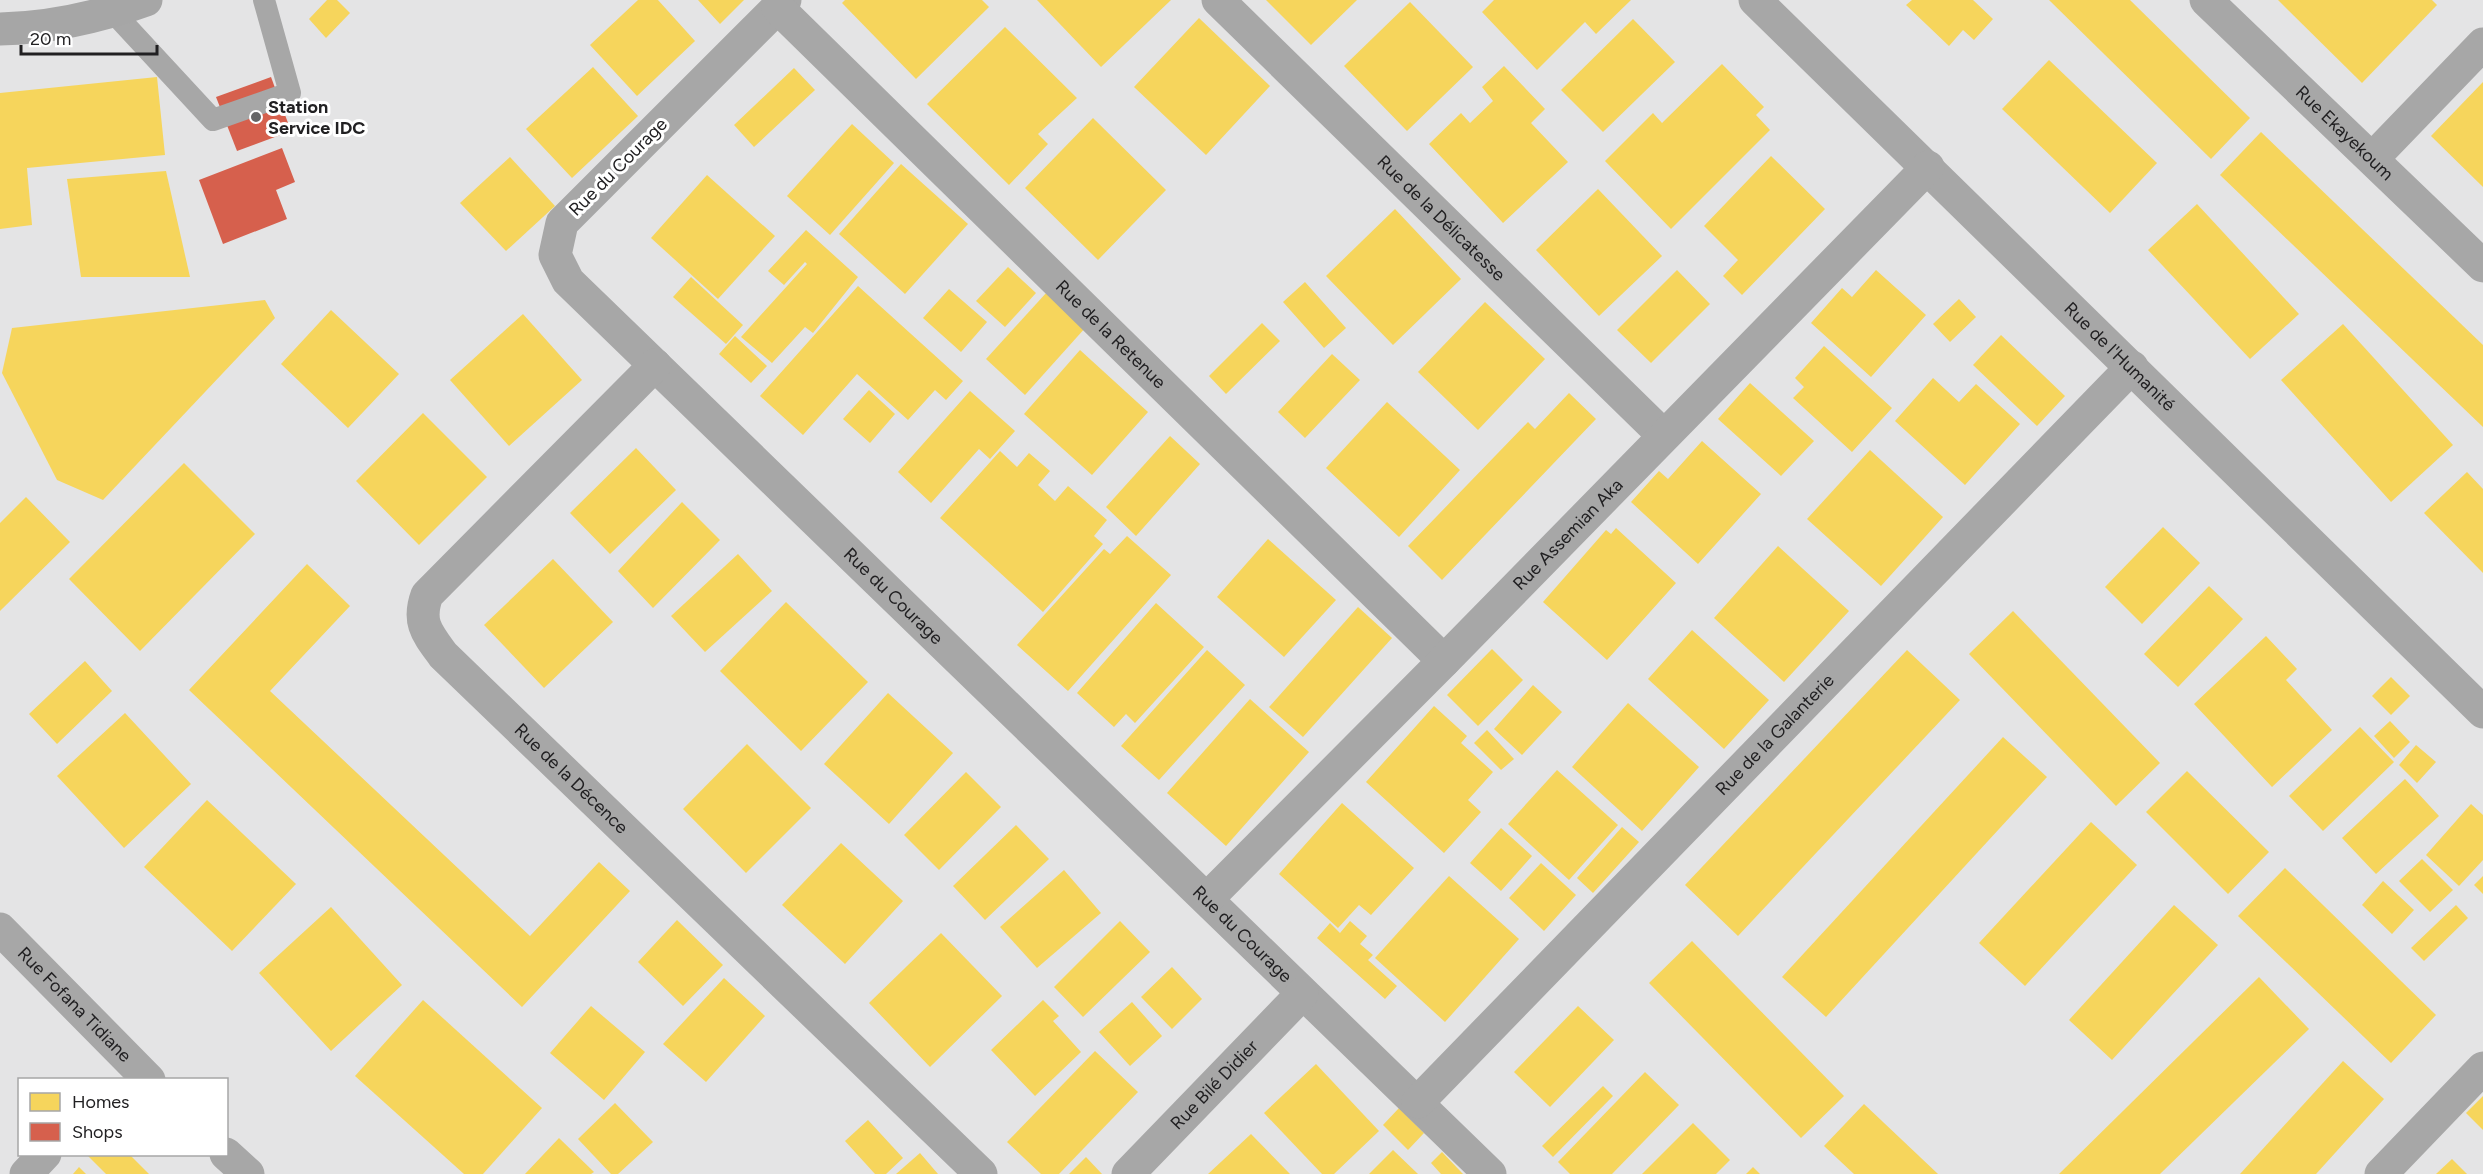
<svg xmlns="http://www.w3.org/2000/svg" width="2483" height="1174" viewBox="0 0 2483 1174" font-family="Figtree,sans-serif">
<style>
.homes{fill:#f6d55c}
.shops{fill:#d6604d}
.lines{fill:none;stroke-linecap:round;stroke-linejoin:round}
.lane{stroke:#a7a7a7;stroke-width:22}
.street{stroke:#a7a7a7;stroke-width:33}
.secondary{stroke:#a6a6a6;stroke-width:33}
.poi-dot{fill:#656566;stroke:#fff;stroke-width:2}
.labels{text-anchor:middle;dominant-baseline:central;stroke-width:6;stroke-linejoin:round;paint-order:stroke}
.poi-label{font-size:18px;font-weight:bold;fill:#212022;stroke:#fff;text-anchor:start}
.street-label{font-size:18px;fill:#212022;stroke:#fff}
</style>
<rect width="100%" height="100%" fill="#e4e4e5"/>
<!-- homes -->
<g class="homes">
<polygon points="327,0 337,0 350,13 326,38 309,19"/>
<polygon points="638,0 658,0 695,41 637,96 590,45"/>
<polygon points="698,0 744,0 720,24"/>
<polygon points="845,0 982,0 989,7 916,79 842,3"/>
<polygon points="1037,0 1171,0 1101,67"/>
<polygon points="1266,0 1357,0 1311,45"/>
<polygon points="1494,0 1631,0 1596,34 1585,22 1537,70 1482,12"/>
<polygon points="1912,0 1973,0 1993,19 1974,40 1963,30 1949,46 1906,5"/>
<polygon points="2049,0 2130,0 2250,118 2211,159"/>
<polygon points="2278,0 2432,0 2437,5 2362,83"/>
<polygon points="1410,2 1473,67 1407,131 1344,66"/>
<polygon points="1199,18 1270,86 1206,155 1134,87"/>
<polygon points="1633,19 1675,62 1603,132 1561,90"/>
<polygon points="1005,27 1077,98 1038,134 1048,144 1009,185 927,104"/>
<polygon points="2049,60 2157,163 2110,213 2002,109"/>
<polygon points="1722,64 1764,107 1756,115 1770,130 1671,229 1605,161 1653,113 1662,123"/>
<polygon points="1504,66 1545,109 1531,123 1568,162 1503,223 1429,144 1461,113 1470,123 1493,101 1482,87"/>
<polygon points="593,67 638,116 572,178 526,129"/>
<polygon points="794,68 815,90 754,147 734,125"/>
<polygon points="157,77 165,155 27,168 32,225 0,229 0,93"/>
<polygon points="2483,82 2483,187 2431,136"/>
<polygon points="1093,118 1166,190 1098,260 1025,188"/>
<polygon points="852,124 894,163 830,235 787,196"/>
<polygon points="2261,132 2483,345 2483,427 2220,175"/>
<polygon points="1771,156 1825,209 1742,295 1723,276 1738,260 1704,226"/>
<polygon points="510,157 555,206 506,251 460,203"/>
<polygon points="901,164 968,224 905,294 839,234"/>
<polygon points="166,171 190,277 81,277 67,179"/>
<polygon points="707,175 775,236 718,299 651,238"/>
<polygon points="1598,189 1662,256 1599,316 1536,250"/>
<polygon points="2197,204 2299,314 2250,359 2148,250"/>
<polygon points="1395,209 1461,279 1393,345 1326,276"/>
<polygon points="806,230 858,277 813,333 805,327 772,363 741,337 807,264 805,262 784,285 768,271"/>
<polygon points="1008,267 1036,293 1005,327 976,301"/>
<polygon points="1677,270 1710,304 1651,363 1617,330"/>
<polygon points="1876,270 1926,315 1871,377 1811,323 1842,288 1852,297"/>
<polygon points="691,277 743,325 726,344 673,297"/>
<polygon points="1305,282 1346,328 1324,348 1283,302"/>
<polygon points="858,286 963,381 946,400 935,390 908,420 857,374 803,435 760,396"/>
<polygon points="949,289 987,322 961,352 923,318"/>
<polygon points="1047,292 1086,327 1025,395 986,359"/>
<polygon points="1959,299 1976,317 1950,342 1933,324"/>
<polygon points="265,300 275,318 103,500 57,480 2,373 12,328"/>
<polygon points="1485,302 1545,359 1478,430 1418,372"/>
<polygon points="331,310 399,374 348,428 281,364"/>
<polygon points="523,314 582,380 509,446 450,380"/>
<polygon points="1262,323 1280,341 1226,394 1209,376"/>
<polygon points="2343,324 2453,445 2391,502 2281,380"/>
<polygon points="2001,335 2065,396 2037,426 1973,365"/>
<polygon points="735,336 767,366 751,383 719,354"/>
<polygon points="1824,346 1892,408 1852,452 1793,398 1804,387 1795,378"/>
<polygon points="1080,350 1148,412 1092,475 1024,414"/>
<polygon points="1332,354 1360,380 1305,438 1278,412"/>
<polygon points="1933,378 1959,402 1976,384 2020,424 1965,485 1895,421"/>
<polygon points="1750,383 1814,441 1781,476 1718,419"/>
<polygon points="869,390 895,414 870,443 843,419"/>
<polygon points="970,391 1015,431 990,459 979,449 931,503 898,472"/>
<polygon points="1569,393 1596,419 1442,580 1408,546 1528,422 1535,429"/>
<polygon points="1387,402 1460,470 1399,537 1326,468"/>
<polygon points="423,413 487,477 419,545 356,481"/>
<polygon points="1170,436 1200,464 1136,536 1106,507"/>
<polygon points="1702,441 1761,494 1698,564 1631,502 1659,471 1668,479"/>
<polygon points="636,448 676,490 610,554 570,513"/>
<polygon points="1870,450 1943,517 1881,586 1807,519"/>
<polygon points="1000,451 1017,467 1029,453 1050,471 1038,485 1055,501 1068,486 1107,520 1094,536 1103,544 1043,612 940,518"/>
<polygon points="184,463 255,534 140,651 69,579"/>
<polygon points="2467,472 2483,489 2483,573 2424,513"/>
<polygon points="26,497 70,542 0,611 0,523"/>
<polygon points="682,502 720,540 653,608 618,571"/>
<polygon points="2163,527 2200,563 2142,624 2105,587"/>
<polygon points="1616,528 1676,583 1607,660 1543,602 1606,530 1611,534"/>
<polygon points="1127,536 1171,575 1068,691 1017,645 1104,549 1110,554"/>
<polygon points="1268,539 1336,600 1284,657 1217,597"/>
<polygon points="1778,546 1849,611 1784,682 1714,618"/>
<polygon points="738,554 772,591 705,652 671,616"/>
<polygon points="553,559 613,622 544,688 484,625"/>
<polygon points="307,564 350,606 270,691 530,936 599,862 630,891 522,1007 189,690"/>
<polygon points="2209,586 2243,619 2178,687 2144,654"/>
<polygon points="786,602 868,682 801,751 720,671"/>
<polygon points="1156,603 1204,647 1135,723 1126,714 1114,727 1077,693"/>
<polygon points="1358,607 1392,638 1303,737 1269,707"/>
<polygon points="2013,611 2160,763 2116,806 1969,654"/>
<polygon points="1692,630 1769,700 1724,749 1648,679"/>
<polygon points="2266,636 2297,669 2286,680 2332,730 2272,787 2194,704"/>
<polygon points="1492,649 1523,680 1478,726 1447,695"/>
<polygon points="1207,650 1245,685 1159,780 1121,746"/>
<polygon points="1907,650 1960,700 1738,936 1685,885"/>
<polygon points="85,661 112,691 57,744 29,714"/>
<polygon points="2391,677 2410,696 2391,715 2372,696"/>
<polygon points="1533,685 1562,712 1522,755 1494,729"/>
<polygon points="888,693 953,753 889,824 824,764"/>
<polygon points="1250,699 1309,752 1226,846 1167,793"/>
<polygon points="1628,703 1699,767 1642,831 1572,767"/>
<polygon points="1434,706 1467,736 1461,743 1493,772 1468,800 1481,812 1444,853 1366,782"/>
<polygon points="125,713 191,784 124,848 57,776"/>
<polygon points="2390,721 2410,742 2394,758 2374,736"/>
<polygon points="2360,727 2394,762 2323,831 2289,796"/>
<polygon points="1487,730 1514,759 1501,770 1474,743"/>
<polygon points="2003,737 2047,777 1826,1017 1782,977"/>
<polygon points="747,744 811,808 746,873 683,809"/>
<polygon points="2416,745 2436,762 2417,783 2399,765"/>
<polygon points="1557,770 1618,825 1569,880 1508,824"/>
<polygon points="2187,771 2269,852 2228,894 2146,812"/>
<polygon points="966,772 1001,807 939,870 904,835"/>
<polygon points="2405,779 2439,816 2376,874 2342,838"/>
<polygon points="207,800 296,884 232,951 144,867"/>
<polygon points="1342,803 1414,868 1371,915 1359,905 1338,928 1279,874"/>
<polygon points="2471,804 2483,815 2483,860 2459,886 2426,855"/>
<polygon points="2091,822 2137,865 2025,986 1979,943"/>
<polygon points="1016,825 1049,859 985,920 953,886"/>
<polygon points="1622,827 1639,842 1593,893 1577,878"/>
<polygon points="1501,828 1532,856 1501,891 1470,863"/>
<polygon points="841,843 903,901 845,964 782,905"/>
<polygon points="2422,859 2453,890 2430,912 2399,881"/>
<polygon points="1541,863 1576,895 1544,931 1509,898"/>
<polygon points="2285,868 2436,1015 2391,1063 2238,916"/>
<polygon points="1064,870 1101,913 1037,968 1000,927"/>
<polygon points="1449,876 1519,939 1445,1022 1375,958"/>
<polygon points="2483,876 2483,894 2474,885"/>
<polygon points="2383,881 2414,910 2392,934 2362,905"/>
<polygon points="2174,905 2218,945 2112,1060 2069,1020"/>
<polygon points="2456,905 2468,918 2424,961 2411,948"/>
<polygon points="331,907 402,985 331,1051 259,973"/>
<polygon points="677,920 723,965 683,1006 638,962"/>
<polygon points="1120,921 1150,952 1083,1017 1054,987"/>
<polygon points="1350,921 1367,936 1360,944 1373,955 1368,960 1397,986 1385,999 1317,938 1330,923 1340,933"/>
<polygon points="941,933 1002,996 930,1067 869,1003"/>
<polygon points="1692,941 1844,1096 1801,1138 1649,983"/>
<polygon points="1172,967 1202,999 1172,1029 1141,997"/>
<polygon points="2259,977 2309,1029 2160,1174 2059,1174"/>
<polygon points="724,978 765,1016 706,1082 663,1044"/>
<polygon points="423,1000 542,1108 483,1174 464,1174 355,1076"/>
<polygon points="1043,1000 1059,1016 1053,1021 1081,1052 1035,1096 991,1050"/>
<polygon points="1132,1002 1162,1036 1130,1066 1099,1032"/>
<polygon points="591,1006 645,1052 604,1100 550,1053"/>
<polygon points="1578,1006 1614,1040 1550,1107 1514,1072"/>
<polygon points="1095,1051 1138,1092 1059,1174 1041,1174 1007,1142"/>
<polygon points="2343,1061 2384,1099 2316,1174 2240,1174"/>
<polygon points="1316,1064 1379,1131 1334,1174 1322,1174 1264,1113"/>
<polygon points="1645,1072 1679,1105 1612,1174 1570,1174 1558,1162"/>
<polygon points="1603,1086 1613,1096 1553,1157 1542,1146"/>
<polygon points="2483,1096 2483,1130 2466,1113"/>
<polygon points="615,1103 653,1142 618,1174 611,1174 578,1139"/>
<polygon points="1864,1104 1938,1174 1854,1174 1824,1146"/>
<polygon points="1399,1108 1424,1133 1408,1150 1383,1125"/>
<polygon points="868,1120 903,1158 886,1174 875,1174 845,1141"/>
<polygon points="1693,1123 1730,1160 1716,1174 1642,1174"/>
<polygon points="1251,1134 1290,1174 1208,1174"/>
<polygon points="559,1138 594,1172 591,1174 525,1174"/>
<polygon points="1393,1150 1418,1174 1369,1174"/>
<polygon points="1442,1152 1463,1174 1441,1174 1431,1163"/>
<polygon points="920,1153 938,1174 896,1174"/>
<polygon points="86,1154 129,1154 149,1174 106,1174"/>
<polygon points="1086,1157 1102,1174 1069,1174"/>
<polygon points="2452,1159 2467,1174 2436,1174"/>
<polygon points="79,1167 86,1174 73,1174"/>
<polygon points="1753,1167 1760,1174 1746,1174"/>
</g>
<!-- shops -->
<g class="shops">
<polygon points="271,77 291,131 237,151 216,97"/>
<polygon points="282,148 295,182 276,190 287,219 223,244 199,180"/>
</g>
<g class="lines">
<!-- lane -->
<polyline class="lane" points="113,12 213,120 290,93 264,0"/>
<!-- street -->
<g class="street">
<path id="s1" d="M785 0 562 223 555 255 568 281 1490 1174"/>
<path id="s2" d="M1218 0 1663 435"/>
<path id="s3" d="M1755 0 2483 712"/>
<path id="s4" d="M2206 0 2483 266"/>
<path id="s5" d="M778 8 1444 661"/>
<polyline points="2373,158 2483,44"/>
<path id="s6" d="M655 365 427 595C417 622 427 633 443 655L981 1174"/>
<path id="s7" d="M1207 899 1444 661 1928 167"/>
<path id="s8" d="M0 929 149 1080"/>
<path id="s9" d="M1418 1102 2132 367"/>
<polyline points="226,1154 248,1174"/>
<polyline points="26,1174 45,1154"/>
<path id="s10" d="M1128 1174 1302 994"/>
<polyline points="2381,1174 2483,1068"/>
</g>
<!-- secondary -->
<path class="secondary" d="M0 29C50 28 99 17 146 0"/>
</g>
<!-- markers -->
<circle class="poi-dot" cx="256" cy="117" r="6"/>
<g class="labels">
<!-- poi labels -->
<g class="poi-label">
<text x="268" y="107">Station<tspan x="268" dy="21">Service IDC</tspan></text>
</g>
<!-- street labels -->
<g class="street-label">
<text stroke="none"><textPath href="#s4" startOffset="192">Rue Ekayekoum</textPath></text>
<text transform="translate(618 167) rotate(-45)">Rue du Courage</text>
<text stroke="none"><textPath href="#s2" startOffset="312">Rue de la Délicatesse</textPath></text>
<text stroke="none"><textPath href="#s5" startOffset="466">Rue de la Retenue</textPath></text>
<text stroke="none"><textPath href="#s3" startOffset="510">Rue de l'Humanité</textPath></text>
<text stroke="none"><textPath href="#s7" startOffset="513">Rue Assemian Aka</textPath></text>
<text stroke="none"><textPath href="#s1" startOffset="830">Rue du Courage</textPath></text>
<text stroke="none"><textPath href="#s9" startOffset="512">Rue de la Galanterie</textPath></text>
<text stroke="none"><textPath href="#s6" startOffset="568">Rue de la Décence</textPath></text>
<text stroke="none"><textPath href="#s1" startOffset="1316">Rue du Courage</textPath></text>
<text stroke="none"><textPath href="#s8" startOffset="106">Rue Fofana Tidiane</textPath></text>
<text stroke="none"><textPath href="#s10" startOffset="124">Rue Bilé Didier</textPath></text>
</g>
</g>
<!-- legend -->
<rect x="18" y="1078" width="210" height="78" fill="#ffffff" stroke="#a6a6a7" stroke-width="1.5"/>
<rect x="30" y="1093" width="30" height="18" fill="#f6d55c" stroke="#a6a6a7" stroke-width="1.5"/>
<text x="72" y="1108" font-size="18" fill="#212022">Homes</text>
<rect x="30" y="1123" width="30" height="18" fill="#d6604d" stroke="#a6a6a7" stroke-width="1.5"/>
<text x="72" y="1138" font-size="18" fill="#212022">Shops</text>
<!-- scale -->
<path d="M21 45v9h136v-9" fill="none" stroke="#212022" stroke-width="3"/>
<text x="30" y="45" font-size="18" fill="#212022" stroke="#ffffff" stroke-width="4.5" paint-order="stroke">20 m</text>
</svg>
